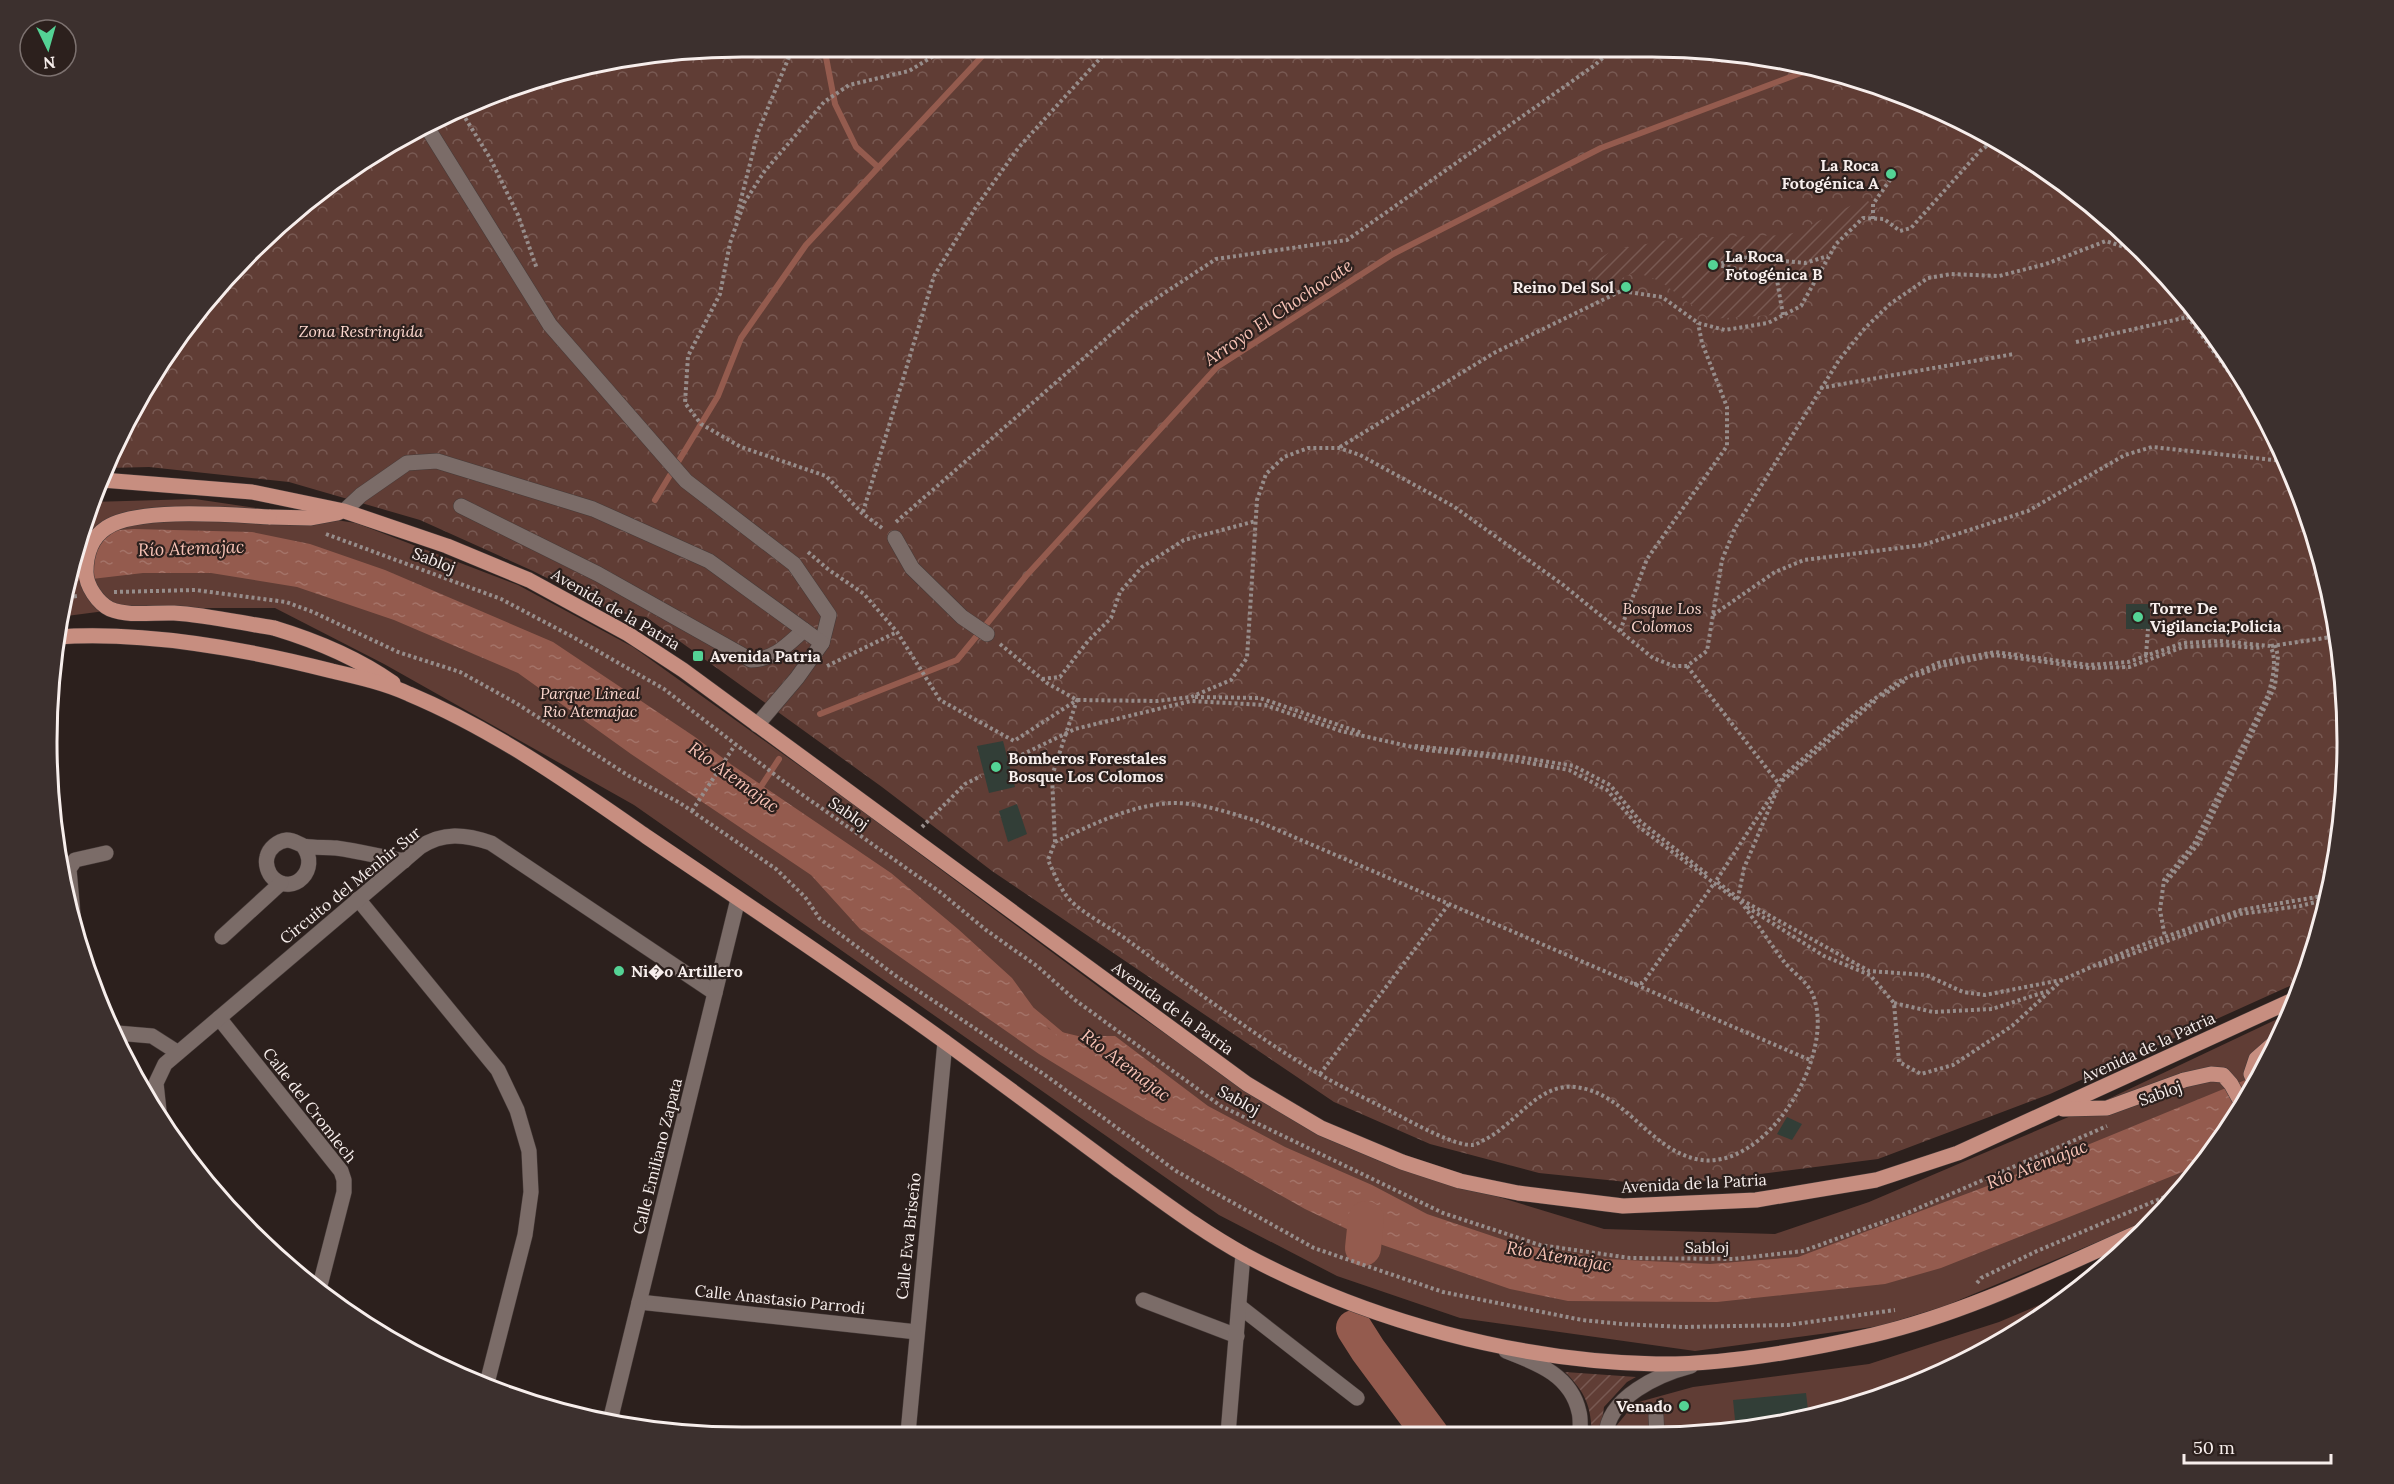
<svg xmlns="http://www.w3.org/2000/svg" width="2394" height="1484" viewBox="0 0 2394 1484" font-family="Lora,serif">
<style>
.green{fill:#603d35}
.forest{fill:url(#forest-crowns)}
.garden{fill:url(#garden-furrows)}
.water{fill:url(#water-ripples)}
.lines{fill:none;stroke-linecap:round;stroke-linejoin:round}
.stream{stroke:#945b4e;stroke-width:6}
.river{stroke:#945b4e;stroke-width:36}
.building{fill:#323e37}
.minor-casing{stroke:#463b39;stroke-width:16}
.major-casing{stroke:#463b39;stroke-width:16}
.path{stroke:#978d8b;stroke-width:4;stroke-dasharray:3 3;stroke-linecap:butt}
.minor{stroke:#7b6c68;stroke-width:15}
.major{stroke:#c78e80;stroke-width:15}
.major-bridge-casing{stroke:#463b39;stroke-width:16;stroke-linecap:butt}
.major-bridge{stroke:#c78e80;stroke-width:15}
.poi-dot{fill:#54d395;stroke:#2c201d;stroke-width:2}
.labels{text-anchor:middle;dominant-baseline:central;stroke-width:4.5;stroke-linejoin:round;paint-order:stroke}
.poi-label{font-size:16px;font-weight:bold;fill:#f7eeec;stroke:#2c201d;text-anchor:start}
.park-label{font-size:16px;font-style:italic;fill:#fcd7ce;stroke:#2c201d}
.street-label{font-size:16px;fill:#f7eeec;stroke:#2c201d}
.water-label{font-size:18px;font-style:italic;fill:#f8c3b6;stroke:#2c201d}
.rim{fill:none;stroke:#f7eeec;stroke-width:3}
</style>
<defs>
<pattern id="forest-crowns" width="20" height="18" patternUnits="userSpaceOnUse" patternTransform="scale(1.5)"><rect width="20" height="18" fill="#603d35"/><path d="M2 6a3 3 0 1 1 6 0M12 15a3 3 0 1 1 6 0" fill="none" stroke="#785952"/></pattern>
<pattern id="garden-furrows" width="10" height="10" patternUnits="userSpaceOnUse" patternTransform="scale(1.5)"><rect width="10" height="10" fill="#603d35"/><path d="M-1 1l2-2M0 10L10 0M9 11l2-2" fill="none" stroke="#785952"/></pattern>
<pattern id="water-ripples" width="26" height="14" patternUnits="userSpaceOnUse" patternTransform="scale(1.5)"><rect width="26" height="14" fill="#945b4e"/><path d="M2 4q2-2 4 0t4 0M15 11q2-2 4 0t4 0" fill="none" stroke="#a47368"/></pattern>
</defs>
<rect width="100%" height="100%" fill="#2c201d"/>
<!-- green -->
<g class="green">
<polygon points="195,499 356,523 518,585 633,647 846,799 1115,999 1247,1090 1377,1160 1604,1229 1775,1234 1869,1202 2085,1110 2290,1013 2276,1049 2204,1165 2155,1218 1945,1306 1880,1326 1695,1351 1460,1318 1337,1276 1219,1215 634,805 384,664 275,608 128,608 59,617 83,519 91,502"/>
<polygon points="2077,1289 1999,1344 1832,1414 1698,1436 1612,1436 1612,1431 1635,1403 1693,1387 1869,1364 1999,1322"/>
</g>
<!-- forest -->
<polygon class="forest" points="1742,52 1918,99 2075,190 2175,283 2254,394 2310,518 2341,651 2346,787 2324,922 2301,981 2050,1094 1878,1159 1666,1186 1539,1173 1430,1144 1334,1102 992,871 882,787 646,617 614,612 533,571 420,520 289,482 149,467 108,468 164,355 250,250 319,190 434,118 519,83 651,53"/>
<!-- garden -->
<g class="garden">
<polygon points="1865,199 1879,209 1833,240 1798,300 1773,315 1710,319 1660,281 1635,272 1599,289 1586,267 1613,250 1679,238 1789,235"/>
<path d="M1565 1372 1636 1377 1627 1382 1604 1407 1600 1436H1592C1591 1406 1586 1393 1565 1372Z"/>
</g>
<!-- water -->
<polygon class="water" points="134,529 252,532 310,544 385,570 553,642 695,737 732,765 891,873 958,929 1012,978 1049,1029 1078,1036 1115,1036 1208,1106 1285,1147 1372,1185 1427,1214 1516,1244 1606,1259 1710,1264 1798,1257 1990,1185 2260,1074 2205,1163 1941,1268 1885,1284 1717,1302 1568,1301 1510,1289 1374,1242 1305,1209 1147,1120 1039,1054 860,929 811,875 631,754 518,673 394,620 297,587 211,573 143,573 66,582 79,533"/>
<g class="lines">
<!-- stream -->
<g class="stream">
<polyline points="825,52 835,104 856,147 878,167"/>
<polyline points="655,500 718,396 741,338 806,245 986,52"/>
<polyline points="820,714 957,660 1026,576 1217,367 1393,254 1601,148 1809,70"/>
<polyline points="758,791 779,759"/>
<polyline points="1033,1011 1064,1037"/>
</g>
<!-- river -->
<g class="river">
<polyline points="1363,1248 1366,1219"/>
<polyline points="1354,1328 1368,1350 1431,1435"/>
</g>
</g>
<!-- building -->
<g class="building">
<rect x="2126" y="604" width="24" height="25"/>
<polygon points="1003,741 1015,787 989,793 977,746"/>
<polygon points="1017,804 1027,834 1008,842 999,811"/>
<polygon points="1787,1117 1802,1124 1792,1140 1777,1134"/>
<polygon points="1806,1393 1809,1418 1736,1430 1733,1400"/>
</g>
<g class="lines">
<!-- minor casing -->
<g class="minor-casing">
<g id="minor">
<polyline points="425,124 550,325 686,481 794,564 829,615 822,643"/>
<path d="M461 506 598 574 751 660C775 659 786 646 804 630"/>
<polyline points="344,511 361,495 407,463 437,461 593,509 709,561 822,643 797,678 757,725"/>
<polyline points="895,538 912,568 962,617 987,634"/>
<path d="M303 846C321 869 293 897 273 878 268 873 265 864 267 857 269 848 278 841 287 840 294 840 298 844 304 846 314 848 326 847 336 848 359 851 381 857 404 861"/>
<polyline points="358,899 498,1070 517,1110 529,1151 531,1192 525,1235 486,1387"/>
<polyline points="74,926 69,869 75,860 106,853"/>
<polyline points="222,937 281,883"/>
<polyline points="219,1018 341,1171 344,1180 344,1192 318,1293"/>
<polyline points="117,1033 152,1036 177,1052"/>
<path d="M160 1120 156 1083 165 1064 420 847C443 832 465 834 491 843L715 993"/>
<polyline points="1143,1300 1237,1336"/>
<polyline points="639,1302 917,1332"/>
<polyline points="1239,1306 1357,1398"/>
<path d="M1506 1351C1537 1363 1571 1375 1579 1412 1581 1419 1580 1428 1580 1435"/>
<polyline points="1656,1416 1657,1436"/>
<polyline points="610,1421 738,899"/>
<polyline points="908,1433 945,1042"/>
<polyline points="1228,1434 1243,1254"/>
<path d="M1606 1436C1607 1397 1660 1374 1691 1366"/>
</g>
</g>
<!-- major casing -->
<g class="major-casing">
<g id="major">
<polyline points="102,480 252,492 344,511 447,546 529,580 628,634 683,670 1247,1084 1321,1128 1402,1162 1460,1181 1518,1193 1623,1206 1756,1200 1876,1180 1958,1153 2295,999"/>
<polyline points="269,517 311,518 338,513"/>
<path d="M274 628C317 641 356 657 393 683"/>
<path d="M57 637C144 631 247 649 332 671 358 677 385 683 409 694 495 730 571 784 647 837 749 906 852 974 952 1047 1008 1088 1064 1129 1120 1171 1161 1200 1201 1231 1245 1255 1368 1321 1516 1361 1656 1364 1724 1365 1807 1350 1873 1335 1967 1313 2055 1269 2143 1230"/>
<polyline points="2063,1109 2107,1108 2184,1080"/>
</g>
</g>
<!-- path -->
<g class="path">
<polyline points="459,108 490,158 518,215 537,269"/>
<polyline points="2097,210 2136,249"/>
<polyline points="736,219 758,132 791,52"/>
<polyline points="1873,219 1873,204 1890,180"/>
<polyline points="1783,315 1777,280 1743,270 1717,265 1738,257 1805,263 1828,256"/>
<polyline points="2076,342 2188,317"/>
<polyline points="1820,388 2014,354"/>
<polyline points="1340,447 1494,353 1621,291 1662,297 1698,323 1725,330 1768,323 1801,306 1836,244 1863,218 1884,219 1900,231 1911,228 1980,151 1992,142"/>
<polyline points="863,512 934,276 976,207 1019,147 1106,52"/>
<polyline points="896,522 1140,309 1216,259 1347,240 1595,65 1609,52"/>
<polyline points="882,528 862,513 826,476 741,447 701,424 685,403 688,356 720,294 730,243 744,203 764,172 824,102 849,85 909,71 940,52"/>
<polyline points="326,534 501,599 573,637 664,689 783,781 940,892 986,930 1037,966 1075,1000 1221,1106 1443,1213 1540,1245 1630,1258 1734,1259 1803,1251 1905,1214 2107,1126"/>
<path d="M808 552 829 570 864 594 897 632 940 700 1014 741 1077 700 1052 776 1055 842 1048 860C1054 873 1060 889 1070 900 1082 913 1111 928 1126 939 1189 985 1251 1034 1319 1074 1345 1089 1373 1102 1400 1116 1415 1124 1457 1147 1474 1145 1478 1144 1481 1141 1484 1140 1515 1125 1538 1083 1575 1087 1625 1092 1648 1148 1696 1159 1766 1175 1839 1052 1812 993 1807 982 1793 972 1785 963 1769 942 1754 919 1738 898L1744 868 1783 776 1859 710 1898 682 1938 663 1995 652 2089 665 2128 662 2183 643 2220 641 2270 646C2278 659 2272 682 2268 695L2194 844 2164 880 2160 910 2165 937"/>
<polyline points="114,592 195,590 286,602 313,612 398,652 460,672 516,703 629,776 680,803 776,869 805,897 820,919 896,976 1045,1075 1176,1171 1314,1248 1443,1292 1582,1320 1622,1324 1683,1327 1788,1325 1895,1310"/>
<polyline points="62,598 77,596"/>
<polyline points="1713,615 1775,572 1804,560 1923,545 2028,511 2125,455 2152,447 2283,461"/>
<polyline points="1620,631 1647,559 1727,446 1727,407 1702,343 1698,323"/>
<polyline points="1000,644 1047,683 1077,700 1157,701 1191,697 1231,680 1247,658 1257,500 1266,474 1284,457 1308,448 1339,448 1360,455 1453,506 1562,584 1653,658 1674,666 1687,666 1707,651 1722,560 1735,528 1839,360 1865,328 1890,304 1928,278 1951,274 1999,276 2046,264 2106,241 2139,252 2164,277 2188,317 2246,395 2286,465"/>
<polyline points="2271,646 2338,636"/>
<polyline points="2146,655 2148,629"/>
<polyline points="827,666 897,632"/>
<polyline points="1687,666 1779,784"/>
<polyline points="1916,676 1941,666 1995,655 2089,668 2129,667 2183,647 2224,645 2255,648 2263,647"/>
<polyline points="1042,679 1060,677 1088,641 1111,618 1120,592 1142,567 1184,540 1256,521"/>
<polyline points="1882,696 1906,680"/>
<polyline points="1195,697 1260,698 1362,733"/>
<polyline points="1415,746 1519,757 1574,766 1610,785 1640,821 1708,875"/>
<polyline points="1011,760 1075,729 1191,701 1265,705 1341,731 1426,750 1495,757 1569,770 1607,790 1639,827 1738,901"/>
<polyline points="1782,781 1876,700"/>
<polyline points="1774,792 1716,881 1738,898 1869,971 1926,975 1963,992 1985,995 2061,980"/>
<polyline points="692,811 735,745"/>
<polyline points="922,827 965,784 981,776"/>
<path d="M1055 842C1092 825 1132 804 1174 803 1202 803 1230 813 1257 821L1810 1060"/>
<polyline points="2166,882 2199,843 2275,686 2278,656 2275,645"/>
<polyline points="1747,907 1824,956 1870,975 1894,1003 1899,1062 1921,1074 1953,1065 2012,1026 2062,980 2134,948 2241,910 2328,895"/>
<polyline points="2099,966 2240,914 2300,906 2328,899"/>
<polyline points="1634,984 1642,983 1645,980 1715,882"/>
<polyline points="1894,1003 1933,1012 1992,1009 2048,991"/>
<polyline points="1320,1074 1449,904"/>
<polyline points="1977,1283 1981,1278 2037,1251 2181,1190"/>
</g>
<!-- minor -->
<use href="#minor" class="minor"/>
<!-- major -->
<use href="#major" class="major"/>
<!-- major-bridge casing -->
<g class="major-bridge-casing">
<g id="major-bridge">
<path d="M269 517C231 515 136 507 106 528 91 538 86 555 86 572 86 586 98 603 110 609 129 617 154 612 174 613 207 615 241 623 274 628"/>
<polyline points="2184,1080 2211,1074 2223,1075 2231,1084 2242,1104"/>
<polyline points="2255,1084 2251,1074 2256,1059 2281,1037"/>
</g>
</g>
<!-- major-bridge -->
<use href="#major-bridge" class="major-bridge"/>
</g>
<!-- markers -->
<g class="poi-dot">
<circle cx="1891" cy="174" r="6"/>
<circle cx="1713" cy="265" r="6"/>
<circle cx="1626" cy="287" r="6"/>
<circle cx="2138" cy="617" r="6"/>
<rect x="692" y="650" width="12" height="12" rx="3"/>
<circle cx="996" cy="767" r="6"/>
<circle cx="619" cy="971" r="6"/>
<circle cx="1684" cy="1406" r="6"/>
</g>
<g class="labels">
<!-- poi labels -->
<g class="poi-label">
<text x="1879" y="165" text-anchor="end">La Roca<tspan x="1879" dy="18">Fotogénica A</tspan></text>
<text x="1725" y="256">La Roca<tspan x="1725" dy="18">Fotogénica B</tspan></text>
<text x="1614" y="287" text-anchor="end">Reino Del Sol</text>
<text x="2150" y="608">Torre De<tspan x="2150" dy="18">Vigilancia;Policia</tspan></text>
<text x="710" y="656">Avenida Patria</text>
<text x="1008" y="758">Bomberos Forestales<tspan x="1008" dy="18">Bosque Los Colomos</tspan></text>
<text x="631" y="971">Ni�o Artillero</text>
<text x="1672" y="1406" text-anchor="end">Venado</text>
</g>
<!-- park labels -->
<g class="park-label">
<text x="361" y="331">Zona Restringida</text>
<text x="1662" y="608">Bosque Los<tspan x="1662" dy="18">Colomos</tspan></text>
<text x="590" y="693">Parque Lineal<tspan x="590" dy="18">Rio Atemajac</tspan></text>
</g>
<!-- street labels -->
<g class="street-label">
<text transform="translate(434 560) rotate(21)">Sabloj</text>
<text transform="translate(616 609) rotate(30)">Avenida de la Patria</text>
<text transform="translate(849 813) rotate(35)">Sabloj</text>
<text transform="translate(350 885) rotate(-39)">Circuito del Menhir Sur</text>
<text transform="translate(1173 1008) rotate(36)">Avenida de la Patria</text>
<text transform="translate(2148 1047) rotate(-25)">Avenida de la Patria</text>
<text transform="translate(2160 1093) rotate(-20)">Sabloj</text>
<text transform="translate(1239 1100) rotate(29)">Sabloj</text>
<text transform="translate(310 1105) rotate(52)">Calle del Cromlech</text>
<text transform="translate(657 1156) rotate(-76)">Calle Emiliano Zapata</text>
<text transform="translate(1694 1183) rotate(-3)">Avenida de la Patria</text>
<text transform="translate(908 1236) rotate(-84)">Calle Eva Briseño</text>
<text x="1707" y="1247">Sabloj</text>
<text transform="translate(780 1299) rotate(6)">Calle Anastasio Parrodi</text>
</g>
<!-- water labels -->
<g class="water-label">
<text transform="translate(1278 312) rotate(-34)">Arroyo El Chochocate</text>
<text transform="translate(191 548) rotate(-2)">Río Atemajac</text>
<text transform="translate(734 777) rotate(36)">Río Atemajac</text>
<text transform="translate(1126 1065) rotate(37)">Río Atemajac</text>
<text transform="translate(2037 1164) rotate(-21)">Río Atemajac</text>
<text transform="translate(1559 1256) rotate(10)">Río Atemajac</text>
</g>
</g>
<!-- crop -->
<path d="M0 0H2394V1484H0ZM742 57H1652A685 685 0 0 1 2337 742V742A685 685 0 0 1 1652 1427H742A685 685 0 0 1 57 742V742A685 685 0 0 1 742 57Z" fill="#3c302e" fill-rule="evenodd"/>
<path class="rim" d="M742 57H1652A685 685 0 0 1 2337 742V742A685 685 0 0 1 1652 1427H742A685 685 0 0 1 57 742V742A685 685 0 0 1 742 57Z"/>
<!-- north arrow -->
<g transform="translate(48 48) rotate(175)"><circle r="28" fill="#2c201d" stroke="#7d7270" stroke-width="1.5"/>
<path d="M0-4.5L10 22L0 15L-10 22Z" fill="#54d395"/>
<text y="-9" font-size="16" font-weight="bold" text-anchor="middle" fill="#f7eeec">N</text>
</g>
<!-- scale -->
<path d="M2184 1454v9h147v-9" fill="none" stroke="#f7eeec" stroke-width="3"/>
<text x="2193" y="1454" font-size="18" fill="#f7eeec" stroke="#2c201d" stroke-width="4.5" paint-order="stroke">50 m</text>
</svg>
